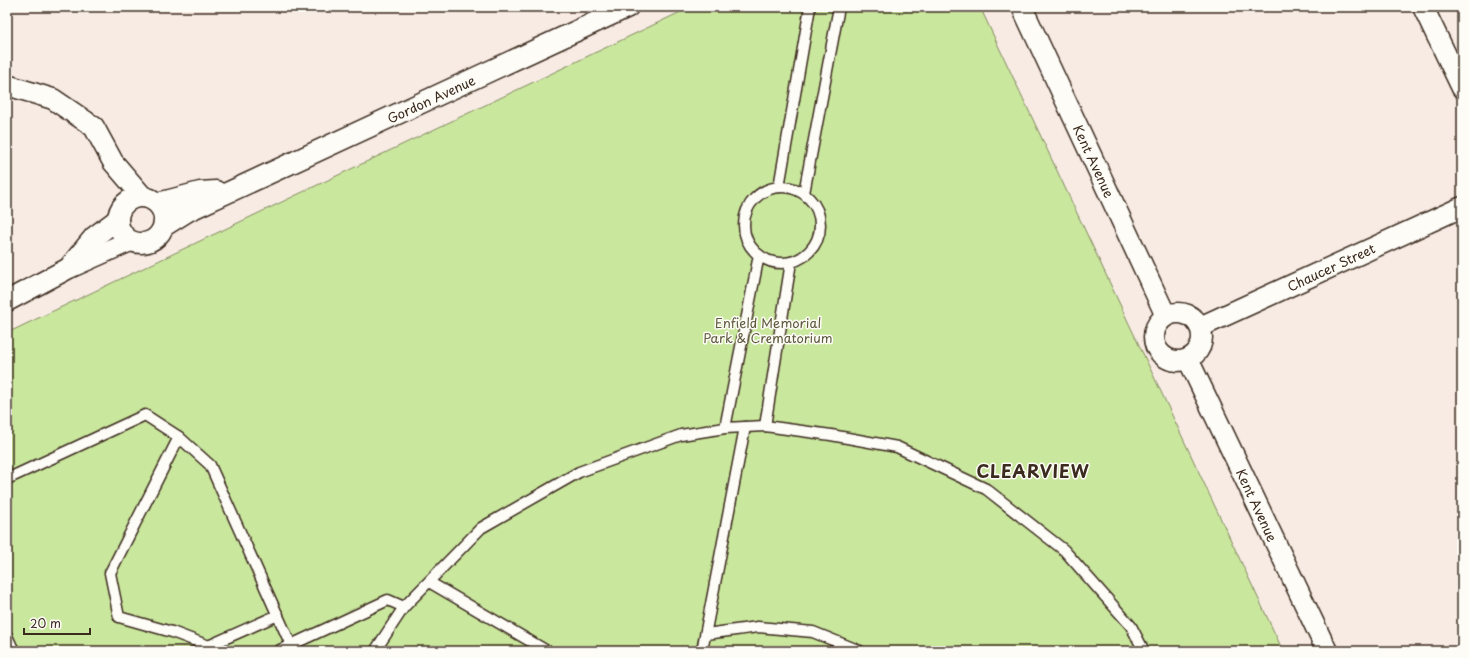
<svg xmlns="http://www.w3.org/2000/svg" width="1469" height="658" viewBox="0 0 1469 658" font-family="'Playpen Sans',sans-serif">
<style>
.green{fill:#cae79e;stroke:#82885e}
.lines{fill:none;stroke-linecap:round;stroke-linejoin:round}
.lane-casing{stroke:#3b2a1e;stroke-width:13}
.street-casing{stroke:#3b2a1e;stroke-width:23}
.lane{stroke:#fdfcf7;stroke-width:10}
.street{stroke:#fdfcf7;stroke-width:20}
.labels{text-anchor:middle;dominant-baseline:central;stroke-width:3;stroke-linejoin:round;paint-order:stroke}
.street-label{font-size:13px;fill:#3b2a1e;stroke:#fdfcf7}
.park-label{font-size:13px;fill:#5f593e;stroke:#fdfcf7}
.district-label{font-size:17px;font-weight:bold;letter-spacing:1px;fill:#3b2a1e;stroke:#fdfcf7}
</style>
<rect width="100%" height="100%" fill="#f7ebe4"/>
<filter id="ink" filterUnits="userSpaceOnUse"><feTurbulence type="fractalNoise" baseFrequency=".025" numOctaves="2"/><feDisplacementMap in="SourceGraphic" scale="8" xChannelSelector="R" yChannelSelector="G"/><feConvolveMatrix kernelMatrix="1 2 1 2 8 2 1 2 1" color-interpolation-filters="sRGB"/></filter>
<g filter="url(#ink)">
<!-- green -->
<polygon class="green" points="691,7 980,7 1283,651 7,651 7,333"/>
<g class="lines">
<!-- lane casing -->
<g class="lane-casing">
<g id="lane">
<polyline points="779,187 810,7"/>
<circle cx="782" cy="225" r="38"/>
<polyline points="804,193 839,7"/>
<polyline points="765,426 791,262"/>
<polyline points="725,428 759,255"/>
<polyline points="179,437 110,573 119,617 172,632 209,646"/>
<polyline points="7,479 145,415 179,437 210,465 291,645"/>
<polyline points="429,582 547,651"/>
<polyline points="706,634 758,627 813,632 860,651"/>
<polyline points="7,636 14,651"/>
<polyline points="197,651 278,615"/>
<polyline points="278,651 388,600 404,607"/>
<polyline points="375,651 404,607 481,528 579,472 681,435 725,428 765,426 831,435 897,447 986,489 1064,550 1131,626 1144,651"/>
<polyline points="702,651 745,427"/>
</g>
</g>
<!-- street casing -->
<g class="street-casing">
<g id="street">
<polyline points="1022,7 1166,316"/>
<polyline points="1423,7 1462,88"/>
<polyline points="7,85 53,99 94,127 113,162 143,197"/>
<circle cx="141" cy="220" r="23"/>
<polyline points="158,203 200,192 216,191"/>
<polyline points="164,226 188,211 628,7"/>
<polyline points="71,265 94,237 118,219"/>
<polyline points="7,301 69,268 130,241"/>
<circle cx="1178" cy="337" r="24"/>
<polyline points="1200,327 1462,207"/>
<polyline points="1188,359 1327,651"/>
</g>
</g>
<!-- lane -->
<use href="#lane" class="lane"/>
<!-- street -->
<use href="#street" class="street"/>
</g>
</g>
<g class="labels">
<!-- street labels -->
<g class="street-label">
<text transform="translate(431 99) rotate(-25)">Gordon Avenue</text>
<text transform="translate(1094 161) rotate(65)">Kent Avenue</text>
<text transform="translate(1331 267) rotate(-25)">Chaucer Street</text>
<text transform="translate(1257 505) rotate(65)">Kent Avenue</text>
</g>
<!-- park labels -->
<g class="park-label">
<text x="768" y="322">Enfield Memorial<tspan x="768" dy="15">Park &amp; Crematorium</tspan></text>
</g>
<!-- district labels -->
<g class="district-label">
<text x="1033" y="471">CLEARVIEW</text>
</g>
</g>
<!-- margin -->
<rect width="1469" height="658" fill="none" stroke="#fdfcf7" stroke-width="24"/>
<rect x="12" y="12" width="1445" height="634" fill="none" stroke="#3b2a1e" stroke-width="1.5" filter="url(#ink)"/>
<!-- scale -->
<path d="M24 628v6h66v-6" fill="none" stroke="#3b2a1e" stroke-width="2"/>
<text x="30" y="628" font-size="12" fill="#3b2a1e" stroke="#fdfcf7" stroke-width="3" paint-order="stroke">20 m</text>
</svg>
